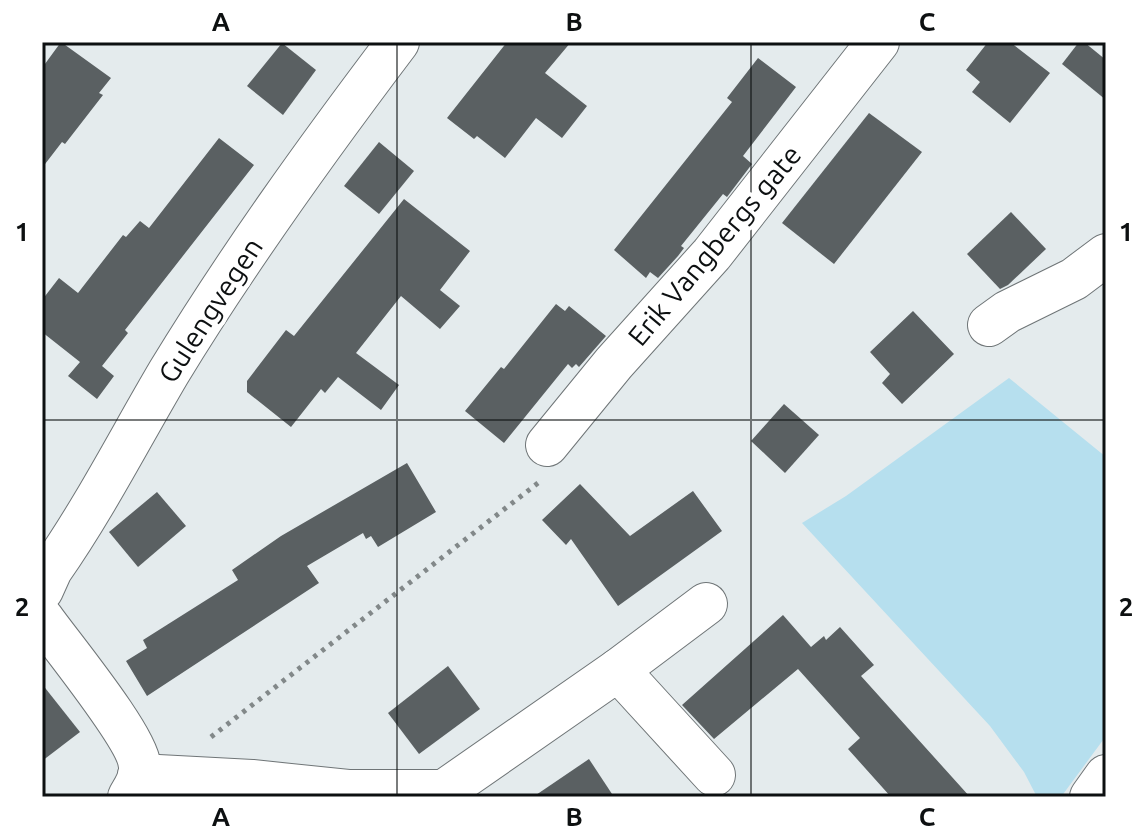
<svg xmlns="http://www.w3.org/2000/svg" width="1148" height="839" viewBox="0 0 1148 839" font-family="Ubuntu,sans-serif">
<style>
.green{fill:#b6dfee}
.building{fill:#5a6062}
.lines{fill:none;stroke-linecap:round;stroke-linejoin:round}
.minor-casing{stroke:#6f7577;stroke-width:44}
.path{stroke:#828889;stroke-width:5;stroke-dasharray:4 6;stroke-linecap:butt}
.minor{stroke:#fff;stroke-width:42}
.grid{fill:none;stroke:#0d1011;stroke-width:2;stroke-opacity:0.55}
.labels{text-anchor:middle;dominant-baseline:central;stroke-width:8;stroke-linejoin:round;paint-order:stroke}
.street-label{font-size:28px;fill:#0d1011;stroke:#fff}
.neatline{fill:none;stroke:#0d1011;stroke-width:3}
.grid-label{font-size:26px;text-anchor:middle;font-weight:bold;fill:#0d1011}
</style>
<rect width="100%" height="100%" fill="#e4ebed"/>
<!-- green -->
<polygon class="green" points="1009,378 1106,457 1106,736 1061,797 1037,797 1024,772 990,726 802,523 846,496"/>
<!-- building -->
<g class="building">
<polygon points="61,42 111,78 99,93 103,95 65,144 62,142 42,168 42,68"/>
<polygon points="507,42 571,42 545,73 587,106 562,138 536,118 505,158 477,136 474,139 447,118"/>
<polygon points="988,42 1010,42 1050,73 1010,123 972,92 980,82 966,70"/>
<polygon points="1079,42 1084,42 1106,60 1106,100 1062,64"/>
<polygon points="282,43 316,70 283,115 247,86"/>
<polygon points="758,58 796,87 743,156 752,164 727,197 723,194 681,246 684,248 678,256 658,278 650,272 646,278 614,250 732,102 727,98"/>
<polygon points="869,113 922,152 834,264 782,223"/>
<polygon points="219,138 254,165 125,330 128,333 102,366 114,376 97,399 68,376 80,362 42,332 42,300 59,278 78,293 123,235 126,237 140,221 149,228"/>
<polygon points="379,142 414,171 379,214 344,186"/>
<polygon points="404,199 470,251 440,290 460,306 440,329 401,296 356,353 399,385 381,410 338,377 325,393 321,389 291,427 247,392 247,381 286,330 294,336"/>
<polygon points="1011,212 1046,249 1008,285 1000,289 967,254"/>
<polygon points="556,304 565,311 569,306 606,336 579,367 576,364 572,368 568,364 504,443 465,411 501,367 504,369"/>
<polygon points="913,311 954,354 902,404 882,383 890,374 870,352"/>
<polygon points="784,404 819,435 785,473 751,441"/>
<polygon points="407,463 436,512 378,547 371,536 366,539 363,533 307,566 319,583 147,696 126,661 147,648 143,640 238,580 232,570 281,536"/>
<polygon points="580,484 630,536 693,491 722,531 618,606 571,539 566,545 542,520"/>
<polygon points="157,492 186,526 138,567 109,532"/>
<polygon points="783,615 811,647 824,636 826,640 840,627 874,665 861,676 970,797 891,797 848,749 860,738 798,669 714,739 682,705"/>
<polygon points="448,666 480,709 419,754 388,713"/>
<polygon points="42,684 80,732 42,761"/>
<polygon points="589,759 614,797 533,797"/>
</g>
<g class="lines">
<!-- minor casing -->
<g class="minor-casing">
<g id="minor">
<polyline points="989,325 1007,312 1074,279 1106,255"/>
<polyline points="547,445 614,363 712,254 878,42"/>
<path d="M42 590 51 570C95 507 130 438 169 372 239 257 317 149 398 42"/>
<path d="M42 618C61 645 141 741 140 769 140 780 134 788 129 797"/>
<polyline points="618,670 706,604"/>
<polyline points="139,775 252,781 348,791 444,791 618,670 714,775"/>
<polyline points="1091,797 1106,776"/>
</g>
</g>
<!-- path -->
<polyline class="path" points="211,737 538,483"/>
<!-- minor -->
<use href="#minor" class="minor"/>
</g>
<!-- grid -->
<path class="grid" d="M397 42V797M751 42V797M42 420H1106"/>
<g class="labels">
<!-- street labels -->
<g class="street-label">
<text transform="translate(714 245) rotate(-50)">Erik Vangbergs gate</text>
<text transform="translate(210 310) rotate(-57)">Gulengvegen</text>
</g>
</g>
<!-- border -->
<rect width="1148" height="839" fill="none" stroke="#ffffff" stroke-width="88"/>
<rect x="44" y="44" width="1060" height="751" class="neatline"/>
<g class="grid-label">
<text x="221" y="31">A</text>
<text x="574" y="31">B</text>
<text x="927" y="31">C</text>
<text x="22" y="241">1</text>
<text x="1126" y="241">1</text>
<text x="22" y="616">2</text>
<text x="1126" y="616">2</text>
<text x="221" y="826">A</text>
<text x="574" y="826">B</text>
<text x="927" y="826">C</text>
</g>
</svg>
